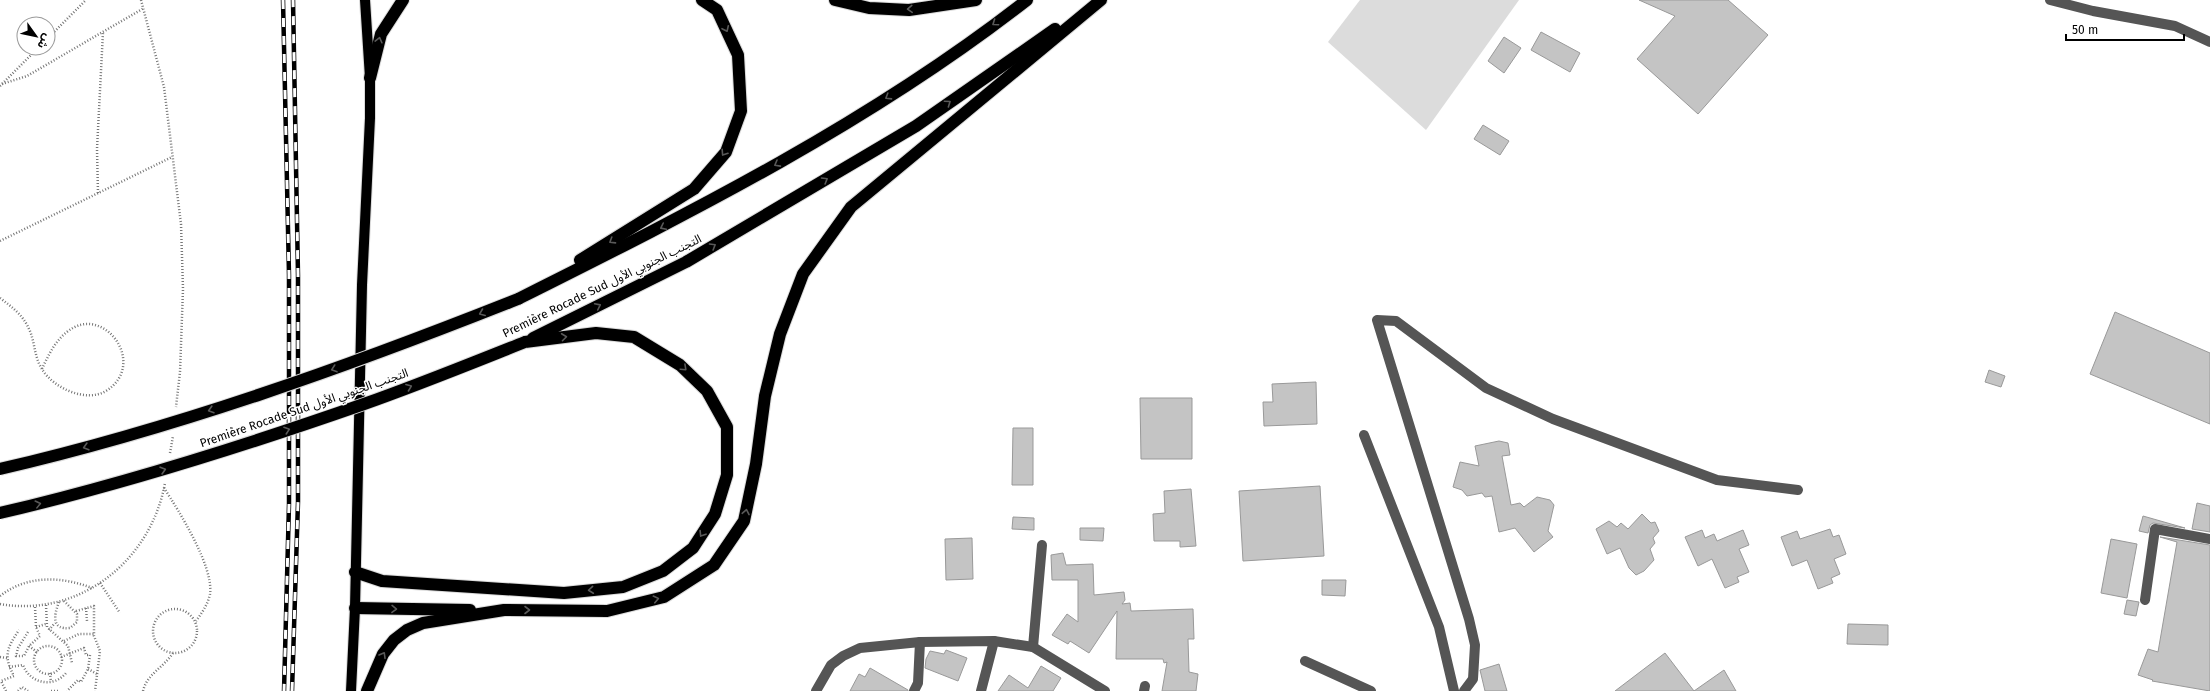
<svg xmlns="http://www.w3.org/2000/svg" width="2210" height="691" viewBox="0 0 2210 691" font-family="'Fira Sans','Noto Sans Arabic',sans-serif">
<style>
.green{fill:#dcdcdc}
.building{fill:#c4c4c4;stroke:#999}
.lines{fill:none;stroke-linecap:round;stroke-linejoin:round}
.major-casing{stroke:#dbdbdb;stroke-width:12}
.highway-casing{stroke:#dbdbdb;stroke-width:14}
.path{stroke:#777;stroke-width:2.5;stroke-dasharray:1 2;stroke-linecap:butt}
.minor{stroke:#555;stroke-width:10}
.major{stroke:#000;stroke-width:10}
.highway{stroke:#000;stroke-width:12}
.rail-casing{stroke:#000;stroke-width:4.5}
.rail{stroke:#fff;stroke-width:3;stroke-dasharray:9;stroke-linecap:butt}
.highway-bridge-casing{stroke:#dbdbdb;stroke-width:14;stroke-linecap:butt}
.highway-bridge{stroke:#000;stroke-width:12}
.oneway{stroke:#595959}
.labels{text-anchor:middle;dominant-baseline:central;stroke-width:3;stroke-linejoin:round;paint-order:stroke}
.street-label{font-size:12px;fill:#000;stroke:#fff}
</style>
<rect width="100%" height="100%" fill="#fff"/>
<!-- green -->
<polygon class="green" points="1360,0 1519,0 1426,130 1328,42"/>
<!-- building -->
<g class="building">
<polygon points="1639,0 1728,0 1768,35 1698,114 1637,59 1675,16"/>
<polygon points="1541,32 1580,53 1570,72 1531,50"/>
<polygon points="1504,37 1521,48 1504,73 1488,61"/>
<polygon points="1483,125 1509,141 1500,155 1474,139"/>
<polygon points="2115,312 2210,353 2210,424 2090,374"/>
<polygon points="1989,370 2005,376 2001,387 1985,382"/>
<polygon points="1316,382 1317,424 1264,426 1263,402 1273,402 1272,384"/>
<polygon points="1140,398 1192,398 1192,459 1141,459"/>
<polygon points="1013,428 1033,428 1033,485 1012,485"/>
<polygon points="1499,441 1508,443 1510,455 1502,456 1511,505 1520,503 1524,507 1537,497 1550,500 1554,505 1548,531 1553,537 1534,552 1515,528 1499,532 1492,496 1485,497 1482,493 1467,496 1462,490 1453,487 1460,462 1479,466 1475,446"/>
<polygon points="1320,486 1324,556 1243,561 1239,491"/>
<polygon points="1191,489 1196,546 1180,547 1180,541 1154,541 1153,514 1165,513 1164,491"/>
<polygon points="2197,503 2210,506 2210,532 2192,529"/>
<polygon points="1642,514 1651,523 1655,522 1659,531 1653,538 1655,543 1650,549 1654,560 1644,571 1636,575 1629,568 1620,548 1607,554 1596,529 1609,521 1617,527 1621,523 1628,529"/>
<polygon points="2143,516 2185,528 2153,523 2150,525 2148,533 2139,531"/>
<polygon points="1013,517 1034,518 1034,530 1012,529"/>
<polygon points="1080,528 1104,528 1103,541 1080,540"/>
<polygon points="1830,529 1833,537 1839,535 1846,554 1834,559 1840,574 1831,578 1833,583 1818,589 1807,560 1792,566 1781,537 1797,531 1800,539"/>
<polygon points="1702,530 1705,538 1714,534 1717,541 1743,530 1749,545 1739,549 1749,572 1737,577 1739,582 1725,588 1712,559 1698,566 1685,537"/>
<polygon points="2160,537 2210,545 2210,691 2152,681 2153,680 2138,675 2148,649 2158,652 2177,542"/>
<polygon points="972,538 973,579 946,580 945,539"/>
<polygon points="2111,539 2137,544 2127,598 2101,593"/>
<polygon points="1063,553 1066,565 1093,564 1094,595 1124,592 1125,600 1122,604 1130,603 1131,611 1193,609 1194,639 1188,639 1189,672 1198,674 1196,691 1162,691 1167,662 1164,663 1163,659 1116,659 1117,611 1089,653 1070,641 1068,644 1052,635 1067,614 1078,622 1078,580 1052,580 1051,555"/>
<polygon points="1322,580 1346,580 1345,596 1322,595"/>
<polygon points="2127,600 2139,602 2136,616 2124,614"/>
<polygon points="1848,624 1888,625 1888,645 1847,644"/>
<polygon points="946,650 967,658 958,681 925,668 926,659 930,651 944,654"/>
<polygon points="1665,653 1694,691 1615,691"/>
<polygon points="1499,664 1507,691 1485,691 1480,670"/>
<polygon points="1041,666 1061,678 1053,691 998,691 1009,675 1028,688"/>
<polygon points="870,668 908,690 908,691 850,691 859,674 865,677"/>
<polygon points="1724,670 1736,691 1694,691"/>
</g>
<g class="lines">
<!-- major casing -->
<g class="major-casing">
<polyline id="major" points="351,691 355,608 362,285 370,118 370,78 365,0"/>
</g>
<!-- highway casing -->
<g class="highway-casing">
<g id="highway">
<polyline points="835,0 869,8 909,10 976,0"/>
<polyline points="370,78 381,34 403,0"/>
<polyline points="580,260 694,189 726,152 741,111 738,55 717,10 702,0"/>
<path d="M518 299C694 211 871 122 1027 0"/>
<polyline points="533,338 686,262 916,126 1055,29"/>
<polyline points="355,572 382,581 564,593 623,587 663,571 693,548 715,514 727,475 727,427 707,391 680,365 634,337 596,333 525,342"/>
<polyline points="355,608 470,610"/>
<polyline points="367,691 383,654 394,640 407,630 423,623 504,610 607,611 664,597 714,565 744,521 756,464 765,396 780,334 803,274 851,207 1101,0"/>
</g>
</g>
<!-- path -->
<g class="path">
<polyline points="141,0 164,87 181,224 183,289 180,372 176,407"/>
<polyline points="48,38 86,0"/>
<polyline points="2,84 27,76 144,8"/>
<polyline points="0,86 38,48"/>
<polyline points="98,193 97,149 103,32"/>
<polyline points="0,241 172,157"/>
<path d="M0 298C12 307 23 315 29 329 35 341 34 357 42 369 53 388 86 403 106 391 149 364 103 302 67 332 55 341 48 356 42 369"/>
<polyline points="170,453 173,436"/>
<path d="M164 488C179 511 214 567 210 594 208 604 202 613 196 621"/>
<polyline points="100,583 120,613"/>
<path d="M0 596C27 575 61 576 92 588"/>
<path d="M59 602C54 615 51 630 70 628L77 622V614L63 600"/>
<path d="M0 604C79 618 151 561 165 483"/>
<polyline points="46,605 47,627 68,646 72,663"/>
<polyline points="86,608 87,621"/>
<circle cx="175" cy="631" r="22"/>
<polyline points="76,611 94,606 94,636 100,651 95,691"/>
<polyline points="36,627 46,624"/>
<polyline points="49,630 55,623"/>
<polyline points="28,632 18,648 16,656 24,656 29,646 40,636 36,627 35,607"/>
<polyline points="64,641 79,634 94,634"/>
<polyline points="29,646 37,652"/>
<circle cx="48" cy="660" r="14"/>
<polyline points="0,657 7,658"/>
<polyline points="61,657 84,648 86,655 90,655 88,669 81,682 78,680 67,691"/>
<path d="M9 667 23 665C30 684 54 688 66 673"/>
<polyline points="88,669 97,674"/>
<polyline points="50,673 51,682"/>
<path d="M6 691 1 681 14 676C3 656 7 648 19 630"/>
<polyline points="18,691 22,687 28,691"/>
<polyline points="51,691 60,691"/>
<path d="M143 691C147 674 163 668 173 653"/>
</g>
<!-- minor -->
<g class="minor">
<polyline points="2050,0 2093,11 2175,26 2210,42"/>
<polyline points="1364,435 1439,627 1454,691"/>
<polyline points="2145,600 2155,529 2210,539"/>
<polyline points="1033,647 1042,545"/>
<polyline points="1305,661 1371,691"/>
<polyline points="816,691 831,665 843,656 860,648 920,642 994,641 1033,647 1105,691"/>
<polyline points="914,691 918,683 920,642"/>
<polyline points="981,691 994,641"/>
<polyline points="1144,691 1145,686"/>
<polyline points="1464,691 1473,679 1475,645 1469,619 1377,320 1396,321 1486,388 1553,419 1717,480 1798,490"/>
</g>
<!-- major -->
<use href="#major" class="major"/>
<!-- highway -->
<use href="#highway" class="highway"/>
<!-- rail casing -->
<g class="rail-casing">
<g id="rail">
<polyline points="283,0 289,275 289,504 284,691"/>
<polyline points="292,691 298,502 298,275 293,0"/>
</g>
</g>
<!-- rail -->
<use href="#rail" class="rail"/>
<!-- highway-bridge casing -->
<g class="highway-bridge-casing">
<g id="highway-bridge">
<path d="M0 469C177 428 349 366 518 299"/>
<path d="M0 513C124 484 244 446 364 404 418 385 472 363 525 342"/>
</g>
</g>
<!-- highway-bridge -->
<use href="#highway-bridge" class="highway-bridge"/>
</g>
<!-- one-way arrows -->
<defs><path id="oneway-chevron" d="M-2-3.5L2.5 0L-2 3.5" fill="none" stroke-width="1.6" stroke-linecap="round" stroke-linejoin="round"/></defs>
<g class="oneway">
<use href="#oneway-chevron" transform="translate(910 9) rotate(177)"/>
<use href="#oneway-chevron" transform="translate(995 23) rotate(145)"/>
<use href="#oneway-chevron" transform="translate(726 29) rotate(65)"/>
<use href="#oneway-chevron" transform="translate(379 40) rotate(-76)"/>
<use href="#oneway-chevron" transform="translate(888 97) rotate(148)"/>
<use href="#oneway-chevron" transform="translate(948 103) rotate(-35)"/>
<use href="#oneway-chevron" transform="translate(724 153) rotate(123)"/>
<use href="#oneway-chevron" transform="translate(777 164) rotate(151)"/>
<use href="#oneway-chevron" transform="translate(825 180) rotate(-31)"/>
<use href="#oneway-chevron" transform="translate(663 227) rotate(154)"/>
<use href="#oneway-chevron" transform="translate(612 241) rotate(148)"/>
<use href="#oneway-chevron" transform="translate(713 246) rotate(-31)"/>
<use href="#oneway-chevron" transform="translate(598 306) rotate(-26)"/>
<use href="#oneway-chevron" transform="translate(482 313) rotate(158)"/>
<use href="#oneway-chevron" transform="translate(564 337) rotate(-7)"/>
<use href="#oneway-chevron" transform="translate(684 368) rotate(43)"/>
<use href="#oneway-chevron" transform="translate(334 369) rotate(161)"/>
<use href="#oneway-chevron" transform="translate(409 387) rotate(-21)"/>
<use href="#oneway-chevron" transform="translate(211 410) rotate(163)"/>
<use href="#oneway-chevron" transform="translate(287 430) rotate(-19)"/>
<use href="#oneway-chevron" transform="translate(86 447) rotate(164)"/>
<use href="#oneway-chevron" transform="translate(163 470) rotate(-16)"/>
<use href="#oneway-chevron" transform="translate(38 504) rotate(-14)"/>
<use href="#oneway-chevron" transform="translate(746 512) rotate(-79)"/>
<use href="#oneway-chevron" transform="translate(702 534) rotate(122)"/>
<use href="#oneway-chevron" transform="translate(591 590) rotate(174)"/>
<use href="#oneway-chevron" transform="translate(656 599) rotate(-13)"/>
<use href="#oneway-chevron" transform="translate(394 609) rotate(1)"/>
<use href="#oneway-chevron" transform="translate(527 610)"/>
<use href="#oneway-chevron" transform="translate(383 655) rotate(-60)"/>
</g>
<g class="labels">
<!-- street labels -->
<g class="street-label">
<text transform="translate(602 286) rotate(-26)">Première Rocade Sud التجنب الجنوبي الأول</text>
<text transform="translate(304 408) rotate(-19)">Première Rocade Sud التجنب الجنوبي الأول</text>
</g>
</g>
<!-- north arrow -->
<g transform="translate(36 36) rotate(123)"><circle r="19" fill="#ffffff" stroke="#999999"/>
<path d="M0-3L7 15L0 10L-7 15Z" fill="#000000"/>
<text y="-6" font-size="11" font-weight="bold" text-anchor="middle" fill="#000000">ش</text>
</g>
<!-- scale -->
<path d="M2066 34v6h118v-6" fill="none" stroke="#000000" stroke-width="2"/>
<text x="2072" y="34" font-size="12" fill="#000000" stroke="#ffffff" stroke-width="3" paint-order="stroke">50 m</text>
</svg>
